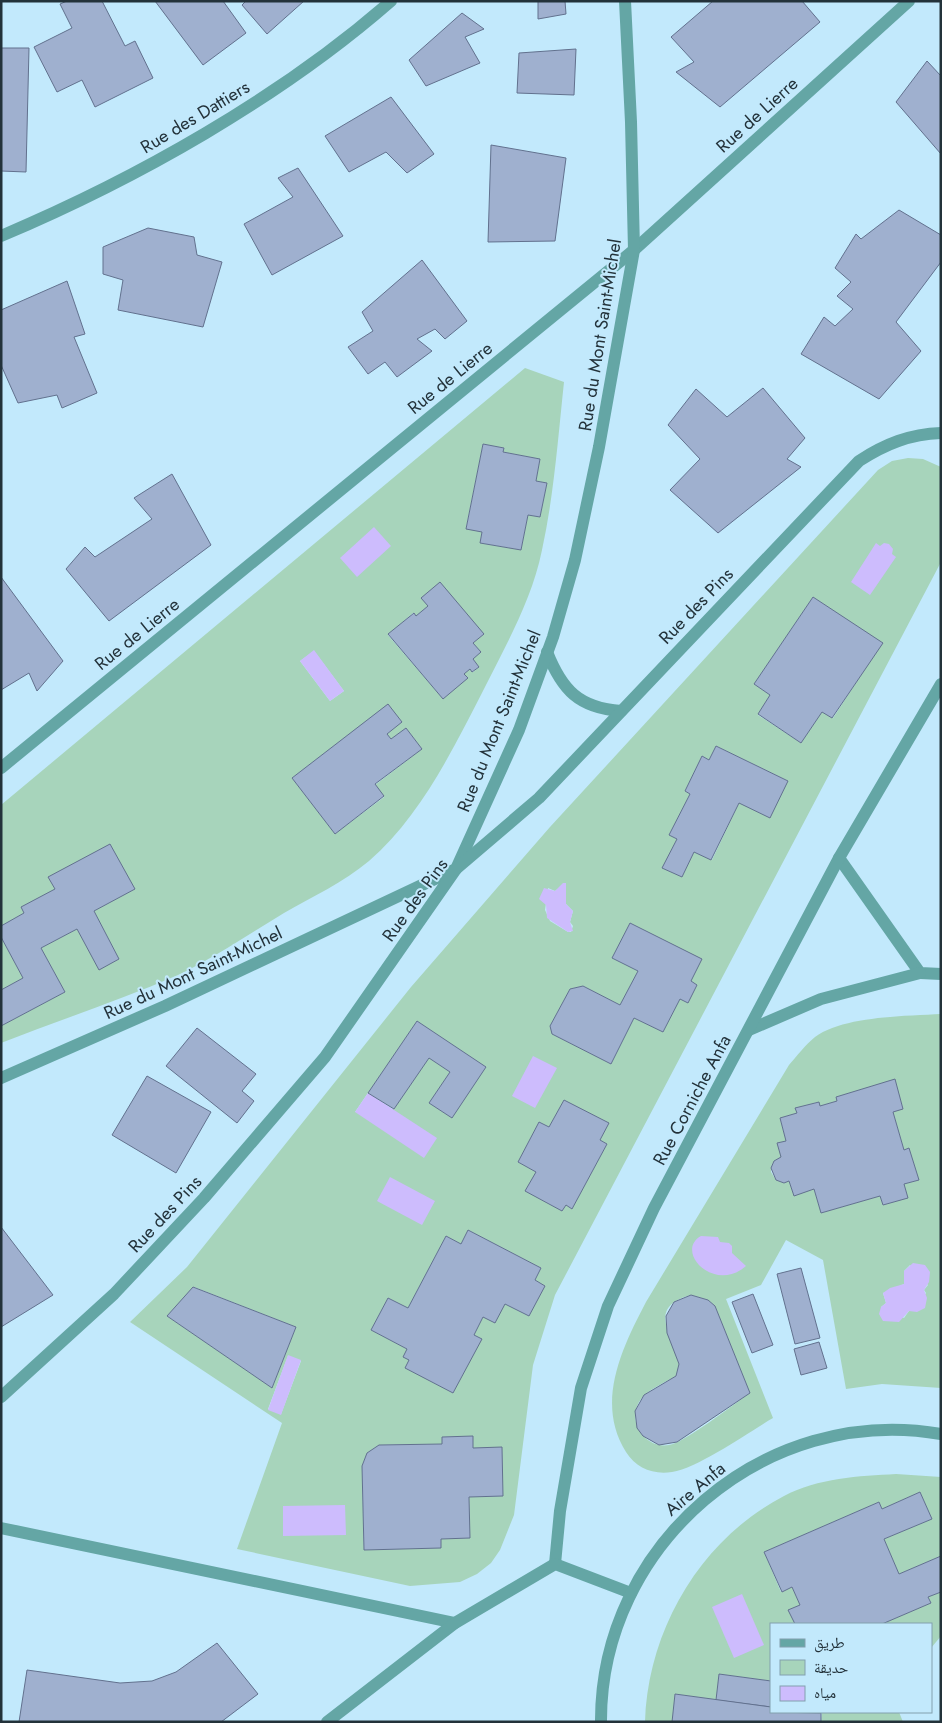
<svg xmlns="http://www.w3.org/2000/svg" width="942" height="1723" viewBox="0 0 942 1723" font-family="Jost,'Noto Naskh Arabic',sans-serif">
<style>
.green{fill:#a7d4bb;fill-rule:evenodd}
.water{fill:#cdbcfd}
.building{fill:#9fb0cf;stroke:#62718e}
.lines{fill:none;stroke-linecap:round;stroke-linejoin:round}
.minor{stroke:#64a6a5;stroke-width:12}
.labels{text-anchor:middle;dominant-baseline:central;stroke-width:4;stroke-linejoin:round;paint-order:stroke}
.street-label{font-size:18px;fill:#23323a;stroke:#c2e9fc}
</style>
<rect width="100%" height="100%" fill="#c2e9fc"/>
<!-- green -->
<g class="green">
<path d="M525 368 564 382C558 438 554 495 542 550 532 599 508 641 486 685 454 747 422 815 369 861 344 882 312 897 284 913 249 934 214 958 178 975 120 1000 60 1020 1 1043V1026L65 992 41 948 77 929 99 969 119 959 94 911 134 889 110 845 49 878 55 889 24 913 1 926V805ZM483 444 504 448 503 452 540 459 536 481 547 483 540 517 528 515 521 550 480 543 482 532 466 528ZM428 606 484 634 473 643 481 652 473 659 479 667 473 672 470 669 464 674 467 678 443 699 388 635 413 613 416 616ZM314 651 344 691 330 701 300 661ZM388 705 402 722 387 734 391 739 406 728 422 749 375 785 384 797 335 834 292 778Z"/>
<path d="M908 458 923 459 941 467V562L555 1295 533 1365 514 1515 500 1550 491 1563 477 1574 460 1582 410 1586 237 1549 282 1423 130 1322 187 1267 411 987 550 827 878 470 892 461ZM813 597 882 643 833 718 822 712 801 743 758 715 770 695 754 684ZM716 746 788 781 739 803 712 860 694 852 682 877 663 868 677 839 669 835 690 794 685 791 702 756 709 760ZM566 883V904L573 911 570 922 573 926 571 932H568L550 921 545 910 548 888 555 891ZM630 923 701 959 691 981 697 985 688 1002 680 999 663 1032 634 1018 611 1064 552 1034 550 1026 570 989 583 986 620 1005 638 971 612 958ZM417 1021 486 1067 452 1118 429 1103 450 1072 429 1058 394 1109 355 1112ZM564 1100 608 1123 600 1140 607 1144 572 1209 566 1205 562 1211 526 1191 536 1172 518 1162 539 1122 549 1127ZM468 1230 541 1268 535 1280 544 1286 529 1316 505 1304 483 1317 474 1335 481 1339 453 1393 406 1368 409 1360 407 1349 371 1330 388 1298 408 1308 446 1236 461 1244ZM194 1287 296 1327 272 1388 167 1316ZM288 1356 301 1361 281 1414 268 1409ZM472 1436 473 1448H502L503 1496 469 1497 470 1538 441 1539V1548L364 1550 362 1466 367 1453 379 1445 442 1444V1437Z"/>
<polygon points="1,937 23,978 1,990"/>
<path d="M941 1014V1388L882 1384 846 1389 823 1260 786 1240 761 1285 726 1299 773 1418C747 1433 700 1467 672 1472 653 1475 636 1468 626 1452 595 1403 622 1348 646 1302L789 1065C797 1056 805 1045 815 1037 843 1016 907 1016 941 1014ZM894 1080 903 1108 893 1112 904 1150 909 1149 919 1180 904 1184 907 1198 883 1205 880 1196 821 1213 814 1189 794 1195 789 1181 784 1183 776 1180 771 1172 772 1164 781 1157 778 1144 786 1141 780 1118 797 1113 796 1108 818 1102 820 1106 837 1101 836 1097ZM910 1265 928 1285 924 1290 926 1293 914 1311H909L904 1318 881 1307 886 1303 883 1293 904 1284V1271ZM691 1295 708 1300 715 1306 750 1393C734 1404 684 1443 669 1445 646 1449 627 1423 639 1402 646 1390 664 1383 676 1376 677 1372 679 1367 679 1364 678 1340 642 1308 691 1295Z"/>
<path d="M896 1474 941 1477V1556L899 1574 884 1539 932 1519 920 1492 882 1509 879 1502 764 1552 781 1592 792 1587 800 1605 789 1610 795 1624H771V1681L719 1674 716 1700 675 1694 672 1722H645C648 1629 701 1539 784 1496 818 1478 859 1476 896 1474Z"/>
<polygon points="941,1592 941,1636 931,1648 931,1624 882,1624 931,1603 928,1597"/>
<polygon points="822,1712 899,1712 903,1722 821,1722"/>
</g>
<!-- water -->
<g class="water">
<polygon points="374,527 391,546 357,577 340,558"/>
<polygon points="876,543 880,546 884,543 889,544 893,549 892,554 896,557 870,595 851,582"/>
<polygon points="314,650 344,691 330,701 300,661"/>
<polygon points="563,883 566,883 566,904 573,911 570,922 573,931 568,932 547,918 546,905 539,899 544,888 555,891"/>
<polygon points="533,1056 557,1068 535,1108 512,1096"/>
<polygon points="368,1093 437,1138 424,1158 355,1112"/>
<polygon points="390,1177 435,1201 422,1225 377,1201"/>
<path d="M701 1236 718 1237 720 1242 729 1243 732 1246V1253L746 1266C714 1294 674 1251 701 1236Z"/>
<polygon points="913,1263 925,1265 930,1272 929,1282 924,1290 927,1298 925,1308 917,1312 909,1311 899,1322 883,1321 879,1314 881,1307 886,1303 883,1293 890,1288 904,1284 904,1271"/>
<polygon points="288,1355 301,1360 281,1415 268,1410"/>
<polygon points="345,1505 346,1535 283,1536 283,1506"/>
<polygon points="742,1594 764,1645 734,1658 712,1607"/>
</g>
<!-- building -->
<g class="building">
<polygon points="67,1 102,1 125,46 135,41 153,78 95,107 82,80 57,92 34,47 72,28 60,4"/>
<polygon points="155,1 223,1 246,33 203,65"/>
<polygon points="246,1 304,1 267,34 242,5"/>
<polygon points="538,1 565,1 566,14 538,19"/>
<polygon points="713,1 802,1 820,22 720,107 676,72 694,62 671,37"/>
<polygon points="462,13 484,29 465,37 480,63 426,86 409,60"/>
<polygon points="1,48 29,48 26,172 1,171"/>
<polygon points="576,49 574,95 517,93 519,53"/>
<polygon points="927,61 941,76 941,154 896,102"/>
<polygon points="391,97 434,154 407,173 386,152 349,172 325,136"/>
<polygon points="491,145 566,158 555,241 488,242"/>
<polygon points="298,168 343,236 272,275 244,224 293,197 278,178"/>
<polygon points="899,210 941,235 941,262 896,322 921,351 879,399 801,354 824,317 835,326 853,309 837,296 851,282 835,268 856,234 861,239"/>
<polygon points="148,228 194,237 197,255 222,262 203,327 118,310 123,280 103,274 103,247"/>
<polygon points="422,260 467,321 445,339 435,329 417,339 432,351 397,377 385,362 368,374 348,347 373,331 362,312"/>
<polygon points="67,281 85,334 74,337 97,393 62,408 57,395 18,403 1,365 1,310"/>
<polygon points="763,388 805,438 787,459 801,467 718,533 670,490 700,459 668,425 696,389 727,417"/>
<polygon points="483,444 504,448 503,452 540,459 536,481 547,483 540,517 528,515 521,550 480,543 482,532 466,529"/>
<polygon points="172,474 211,545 109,621 66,569 85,547 95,557 152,519 134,498"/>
<polygon points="1,577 63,661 37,691 29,673 1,690"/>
<polygon points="440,582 484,634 473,643 481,652 473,659 479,667 472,672 470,669 464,674 468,678 443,699 388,634 414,613 416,616 428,606 421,598"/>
<polygon points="813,597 883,643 832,718 822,712 801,743 758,714 770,695 754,684"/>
<polygon points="388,704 402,722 387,734 391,739 406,728 422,749 375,784 384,796 335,834 292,778"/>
<polygon points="716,746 788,781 770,818 739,803 711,860 694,852 682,877 662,868 677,839 669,835 690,794 685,791 702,756 709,760"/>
<polygon points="110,844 135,889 94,911 119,959 99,970 77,929 41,948 65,992 1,1026 1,990 23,978 1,937 1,926 24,913 21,907 55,889 48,877"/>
<polygon points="630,923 702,959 691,981 697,985 688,1003 680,999 663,1032 634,1018 611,1064 552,1034 550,1026 570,989 583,986 620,1005 638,971 612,958"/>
<polygon points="417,1021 486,1067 452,1118 429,1103 450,1072 429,1058 394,1109 368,1093"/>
<polygon points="197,1028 256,1074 242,1091 254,1101 237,1123 166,1066"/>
<polygon points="147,1076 211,1112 176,1173 112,1135"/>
<polygon points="895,1079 903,1109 893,1112 904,1150 909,1148 919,1180 904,1184 908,1198 883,1205 880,1196 821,1213 814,1189 794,1196 789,1181 784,1183 776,1180 771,1168 774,1161 781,1157 777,1143 786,1141 780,1118 797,1113 795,1108 819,1102 820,1106 837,1101 836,1097"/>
<polygon points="564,1100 609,1123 600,1140 607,1144 572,1209 566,1205 562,1211 525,1191 536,1172 518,1162 539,1122 549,1127"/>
<polygon points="1,1227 53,1295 1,1327"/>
<polygon points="468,1230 541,1268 535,1280 545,1286 529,1316 505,1304 495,1323 483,1317 474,1335 482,1339 453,1393 405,1368 409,1360 403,1357 407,1349 371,1330 388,1298 408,1308 446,1236 461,1244"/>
<polygon points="801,1268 820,1338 795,1344 777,1274"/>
<polygon points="193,1287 296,1327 272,1388 167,1316"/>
<polygon points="753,1294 773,1345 752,1353 732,1302"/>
<polygon points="691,1295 708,1300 715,1306 750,1393 677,1442 659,1445 643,1436 637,1428 635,1411 644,1395 676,1376 679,1364 667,1333 666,1316 674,1302"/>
<polygon points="819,1342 827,1368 801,1375 794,1349"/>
<polygon points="473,1436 473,1448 502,1447 503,1496 469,1497 470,1538 441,1539 441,1548 364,1550 362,1466 367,1453 379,1445 442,1444 442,1437"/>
<polygon points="920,1492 932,1519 884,1539 899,1574 941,1556 941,1592 928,1597 931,1603 882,1624 795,1624 788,1610 800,1605 792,1587 782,1592 764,1552 879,1502 882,1509"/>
<polygon points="217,1643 258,1694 221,1722 19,1722 27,1670 120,1683 152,1681 176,1672"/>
<polygon points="719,1674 771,1681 771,1707 716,1700"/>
<polygon points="675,1694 771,1707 771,1712 821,1713 821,1722 672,1722"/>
</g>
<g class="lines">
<!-- minor -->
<g class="minor">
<path d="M1 236C136 179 280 98 391 1"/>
<path d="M547 652C562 690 579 708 621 711"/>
<polyline points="1,768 634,250 909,1"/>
<polyline points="839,858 920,973 941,974"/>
<polyline points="749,1030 821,999 920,973"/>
<polyline points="1,1078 165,1006 456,869 519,730 553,637 575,560 599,447 634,250 631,122 625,1"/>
<path d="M1 1397 114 1294 204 1198 325 1057 456 869 539 798 859 461C885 444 910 434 941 433"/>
<polyline points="1,1528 455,1623"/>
<polyline points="555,1564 560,1511 581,1388 608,1306 654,1208 839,858 941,684"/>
<polyline points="327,1722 455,1623 555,1564 631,1593"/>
<path d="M601 1722C600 1545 765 1403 941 1434"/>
</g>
</g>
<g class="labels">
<!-- street labels -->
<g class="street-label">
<text transform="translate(757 115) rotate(-42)">Rue de Lierre</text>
<text transform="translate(195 117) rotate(-31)">Rue des Dattiers</text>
<text transform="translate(600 335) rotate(-81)">Rue du Mont Saint-Michel</text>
<text transform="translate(450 378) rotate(-39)">Rue de Lierre</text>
<text transform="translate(696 606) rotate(-46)">Rue des Pins</text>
<text transform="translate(137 634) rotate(-39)">Rue de Lierre</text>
<text transform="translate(499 721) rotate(-68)">Rue du Mont Saint-Michel</text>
<text transform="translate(415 900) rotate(-54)">Rue des Pins</text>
<text transform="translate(193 973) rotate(-25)">Rue du Mont Saint-Michel</text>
<text transform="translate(692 1100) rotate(-62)">Rue Corniche Anfa</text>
<text transform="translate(165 1214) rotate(-47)">Rue des Pins</text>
<text transform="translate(695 1489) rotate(-40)">Aire Anfa</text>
</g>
</g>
<!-- border -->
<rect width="942" height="1723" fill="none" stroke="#23323a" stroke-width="5"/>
<!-- legend -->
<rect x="770" y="1623" width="162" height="90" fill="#c2e9fc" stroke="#82a0ae"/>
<rect x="780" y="1639" width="25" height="8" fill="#64a6a5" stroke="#82a0ae"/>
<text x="814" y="1648" font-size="15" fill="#23323a">طريق</text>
<rect x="780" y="1660" width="25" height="15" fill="#a7d4bb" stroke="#82a0ae"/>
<text x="814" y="1673" font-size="15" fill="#23323a">حديقة</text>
<rect x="780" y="1686" width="25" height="15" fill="#cdbcfd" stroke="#82a0ae"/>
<text x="814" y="1698" font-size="15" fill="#23323a">مياه</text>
</svg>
